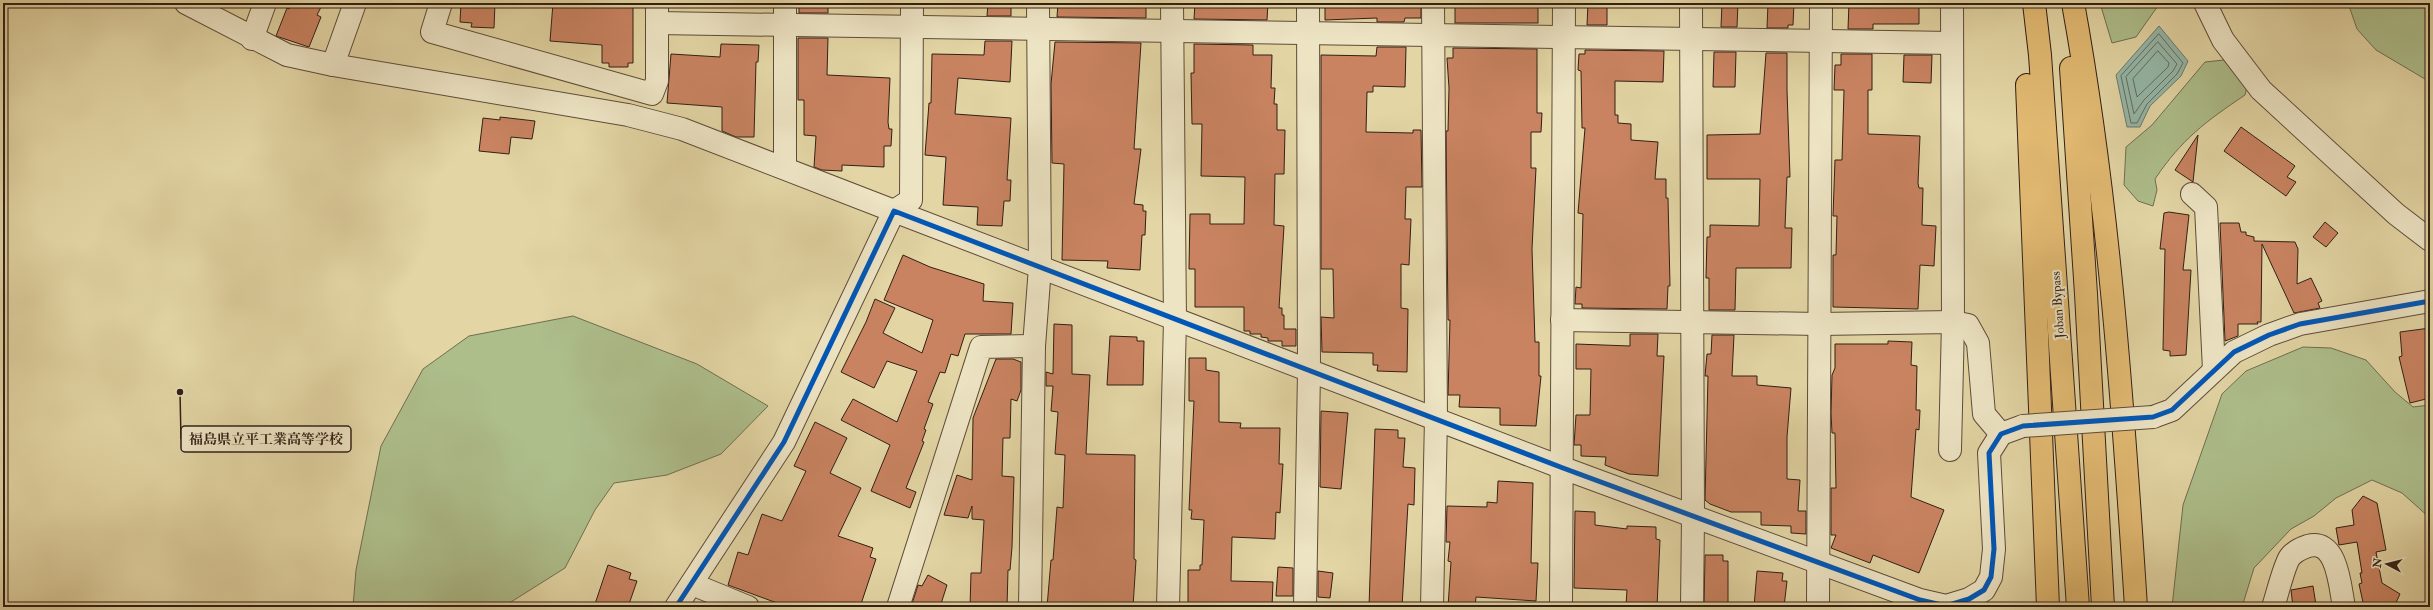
<svg xmlns="http://www.w3.org/2000/svg" width="2433" height="610" viewBox="0 0 2433 610" font-family="'IM FELL Double Pica','Noto Serif JP',serif">
<style>
.green{fill:#adbe8b;stroke:#706e50}
.water{fill:#95b8a9;stroke:#6d7b6e}
.lines{fill:none;stroke-linecap:round;stroke-linejoin:round}
.shore{stroke:#646c5f;stroke-width:1}
.building{fill:#c98361;stroke:#321f15}
.minor-casing{stroke:#5e4c39;stroke-width:24}
.tertiary-casing{stroke:#5e4c39;stroke-width:24}
.trunk-casing{stroke:#321f15;stroke-width:24}
.minor{stroke:#ede4c4;stroke-width:22}
.tertiary{stroke:#ede4c4;stroke-width:22}
.trunk{stroke:#e2ba72;stroke-width:22}
.tertiary-bridge-casing{stroke:#5e4c39;stroke-width:24;stroke-linecap:butt}
.tertiary-bridge{stroke:#ede4c4;stroke-width:22}
.cycleway-casing{stroke:#ede4c4;stroke-width:8}
.cycleway{stroke:#0057b8;stroke-width:5}
.labels{text-anchor:middle;dominant-baseline:central;stroke-width:4;stroke-linejoin:round;paint-order:stroke}
.street-label{font-size:13px;fill:#321f15;stroke:#ede4c4}
.leader{fill:none;stroke:#321f15;stroke-width:1.5}
.callout-dot{fill:#321f15;stroke:#ede4c4;stroke-width:1.5}
.callout{fill:#ede4c4;stroke:#321f15;stroke-width:1.5}
.callout-label{font-size:14px;text-anchor:middle;font-weight:bold;fill:#321f15}
</style>
<rect width="100%" height="100%" fill="#e3d5a4"/>
<filter id="stains"><feTurbulence type="fractalNoise" baseFrequency=".005" numOctaves="4"/><feColorMatrix values="0 0 0 0 .2 0 0 0 0 .09 0 0 0 0 .02 0 0 0 .5 -.17"/></filter>
<radialGradient id="worn" r=".72"><stop offset=".6" stop-color="#630" stop-opacity="0"/><stop offset="1" stop-color="#630" stop-opacity=".3"/></radialGradient>
<!-- green -->
<g class="green">
<polygon points="2100,3 2160,3 2136,37 2112,43"/>
<polygon points="2348,3 2430,3 2430,82 2376,50 2357,29"/>
<path d="M2224 60 2248 82 2245 95C2205 122 2182 139 2155 179L2157 190 2153 206 2138 201 2124 185 2126 147 2152 125 2205 62Z"/>
<polygon points="573,316 697,364 768,406 721,454 667,475 614,483 595,510 565,568 503,607 353,607 356,570 381,446 423,369 469,336"/>
<polygon points="2303,347 2331,348 2366,360 2395,392 2413,407 2430,405 2430,518 2402,493 2372,480 2336,498 2314,516 2291,529 2254,568 2242,607 2172,607 2183,505 2222,394 2246,371"/>
</g>
<!-- water -->
<polygon class="water" points="2159,26 2188,61 2181,76 2150,106 2140,127 2127,127 2116,75"/>
<g class="lines">
<!-- shore -->
<g class="shore">
<polygon points="2159,34 2183,63 2177,74 2147,104 2137,123 2131,123 2121,76"/>
<polygon points="2158,42 2177,64 2173,71 2144,100 2134,114 2126,77"/>
<polygon points="2158,51 2169,63 2168,67 2137,97 2133,79"/>
</g>
</g>
<!-- building -->
<g class="building">
<polygon points="292,3 311,3 321,7 317,15 321,17 309,47 276,36 287,8 289,9"/>
<polygon points="461,3 495,3 494,28 471,27 472,23 460,22"/>
<polygon points="553,3 633,3 633,63 628,63 628,67 609,67 609,63 602,63 602,45 550,41"/>
<rect x="799" y="3" width="29" height="10"/>
<polygon points="988,3 1011,3 1011,16 987,16"/>
<polygon points="1058,3 1146,3 1146,18 1057,17"/>
<polygon points="1195,3 1268,3 1267,20 1194,19"/>
<polygon points="1325,3 1421,3 1421,18 1405,18 1404,22 1377,22 1377,18 1325,20"/>
<rect x="1455" y="3" width="83" height="20"/>
<polygon points="1588,3 1607,3 1607,25 1587,25"/>
<polygon points="1722,3 1738,3 1737,27 1721,27"/>
<polygon points="1768,3 1794,3 1793,25 1788,25 1788,28 1767,28"/>
<polygon points="1849,3 1919,3 1919,24 1873,24 1873,29 1848,29"/>
<polygon points="798,38 828,38 827,75 890,78 888,122 889,129 892,129 891,146 884,146 884,167 842,165 842,171 822,170 814,167 816,136 804,135 804,100 798,100"/>
<polygon points="985,41 1012,41 1010,82 958,78 955,114 1011,118 1007,180 1011,180 1010,201 1004,201 1002,226 977,225 978,207 943,205 946,157 925,155 929,103 931,103 932,54 984,55"/>
<polygon points="1055,42 1141,43 1134,149 1141,149 1134,204 1143,205 1143,211 1146,211 1145,235 1142,235 1140,270 1107,268 1108,261 1062,260 1064,164 1052,163 1051,84"/>
<polygon points="721,44 759,45 758,62 756,62 754,137 736,137 722,131 722,107 667,103 671,54 720,57"/>
<polygon points="1194,44 1253,45 1253,55 1272,55 1271,88 1275,88 1274,104 1277,104 1277,130 1285,130 1284,174 1275,174 1274,225 1284,226 1279,308 1282,308 1282,315 1284,315 1284,329 1296,329 1296,346 1282,346 1282,341 1268,341 1268,338 1261,337 1261,334 1250,334 1250,331 1244,331 1244,307 1195,307 1195,269 1189,269 1190,214 1210,214 1210,224 1244,224 1245,177 1201,176 1202,124 1192,124 1191,73 1194,73"/>
<polygon points="1377,47 1406,47 1405,87 1373,86 1373,92 1367,92 1366,132 1413,133 1413,130 1421,130 1422,187 1406,187 1405,219 1411,219 1409,265 1401,264 1401,308 1408,309 1407,372 1377,371 1378,365 1373,365 1373,353 1322,352 1321,317 1334,318 1333,269 1321,269 1321,55 1376,56"/>
<polygon points="1453,48 1537,49 1537,113 1542,113 1541,132 1531,132 1531,168 1536,168 1532,249 1535,342 1539,342 1539,376 1541,376 1536,426 1500,425 1500,408 1459,407 1460,395 1448,395 1450,320 1448,320 1446,131 1448,131 1449,88 1447,58 1453,58"/>
<polygon points="1585,50 1664,51 1663,82 1615,81 1615,115 1618,115 1618,123 1631,124 1631,140 1658,142 1655,179 1666,179 1666,198 1668,198 1670,286 1668,286 1667,309 1582,308 1582,304 1575,304 1576,287 1581,288 1583,214 1578,213 1585,128 1582,128 1581,71 1578,70 1579,54 1585,54"/>
<polygon points="1714,52 1736,52 1735,87 1713,87"/>
<polygon points="1766,53 1787,53 1787,90 1790,177 1787,177 1785,228 1792,228 1791,268 1736,268 1735,310 1709,310 1709,278 1706,278 1707,237 1710,237 1710,225 1759,226 1760,179 1707,179 1707,135 1760,134"/>
<polygon points="1841,54 1872,54 1872,90 1868,90 1868,134 1920,136 1918,183 1919,188 1923,188 1922,225 1936,226 1934,266 1920,265 1918,309 1833,307 1833,255 1836,255 1837,216 1833,216 1835,160 1842,160 1844,90 1834,90 1835,65 1841,65"/>
<polygon points="1904,55 1932,55 1931,83 1903,82"/>
<polygon points="500,117 535,121 532,139 511,137 509,154 479,151 483,118 500,120"/>
<polygon points="2241,127 2295,166 2287,177 2296,182 2286,196 2224,151"/>
<polygon points="2198,135 2193,182 2175,170"/>
<polygon points="2169,212 2189,215 2183,270 2191,270 2186,355 2170,356 2170,351 2163,350 2165,249 2160,249 2164,213"/>
<polygon points="2325,222 2338,233 2326,247 2313,237"/>
<polygon points="2220,223 2239,223 2241,232 2246,232 2246,235 2254,237 2254,241 2295,242 2298,249 2297,284 2311,278 2322,301 2318,303 2320,308 2294,313 2262,244 2261,322 2257,322 2258,324 2238,324 2238,336 2225,341"/>
<polygon points="903,255 930,267 984,284 983,301 1013,303 1011,334 965,334 958,356 951,354 945,373 940,372 928,402 933,404 924,429 926,430 922,441 924,442 906,488 916,492 910,508 871,491 890,445 841,420 853,399 897,422 917,371 887,361 874,388 841,372 866,322 875,299 895,308 883,333 922,353 933,320 884,300"/>
<polygon points="1054,324 1072,325 1072,374 1090,375 1086,454 1135,455 1134,559 1136,560 1133,607 1047,607 1051,560 1053,560 1057,507 1063,508 1065,455 1055,454 1058,412 1051,411 1053,386 1046,386 1046,372 1053,374"/>
<polygon points="2430,328 2430,398 2410,403 2399,357 2402,356 2400,332"/>
<polygon points="1630,334 1658,334 1657,356 1664,356 1658,476 1629,474 1605,465 1606,457 1581,456 1581,445 1574,445 1576,415 1590,415 1591,369 1576,369 1576,344 1630,346"/>
<polygon points="1712,335 1734,335 1732,376 1757,376 1757,385 1791,388 1787,437 1787,479 1800,480 1798,511 1806,511 1806,534 1791,533 1791,526 1761,525 1761,512 1731,512 1710,504 1705,500 1708,376 1705,376 1707,354 1711,354"/>
<polygon points="1110,336 1137,337 1137,341 1144,341 1143,385 1107,385"/>
<polygon points="1888,341 1912,342 1911,365 1917,366 1916,410 1920,410 1919,430 1916,429 1911,497 1944,510 1919,573 1873,555 1870,563 1831,548 1836,535 1831,535 1831,488 1836,488 1835,433 1832,433 1831,413 1832,375 1835,368 1835,344 1888,344"/>
<polygon points="1189,358 1206,358 1206,370 1219,372 1219,422 1241,423 1240,428 1280,428 1279,464 1283,464 1280,513 1276,512 1275,539 1232,537 1231,581 1273,582 1272,607 1188,606 1188,570 1200,570 1200,565 1202,565 1204,520 1191,519 1192,510 1189,510 1194,401 1189,401"/>
<polygon points="996,359 1013,359 1021,362 1021,390 1017,401 1011,399 1010,438 1003,438 1002,476 1014,477 1012,547 1010,570 1008,570 1007,607 970,607 971,573 981,573 984,520 972,519 972,506 968,518 944,515 957,475 972,480 973,418"/>
<polygon points="1321,411 1348,413 1341,489 1320,487"/>
<polygon points="815,422 847,438 830,473 861,488 838,536 873,548 870,557 876,559 860,607 776,607 777,603 728,585 738,552 748,555 762,514 782,521 806,471 794,466"/>
<polygon points="1375,429 1398,430 1398,438 1405,438 1403,467 1415,468 1414,505 1408,504 1402,607 1369,607"/>
<polygon points="1498,481 1533,483 1531,563 1538,563 1536,601 1476,597 1475,607 1448,607 1451,562 1448,561 1450,542 1446,542 1447,506 1487,507 1487,502 1497,503"/>
<polygon points="2363,496 2377,503 2386,550 2376,552 2382,583 2400,594 2394,607 2364,607 2359,584 2362,583 2360,573 2362,573 2357,542 2339,545 2336,528 2354,525 2352,510"/>
<polygon points="1575,511 1595,512 1595,525 1627,529 1627,526 1656,527 1656,539 1660,540 1657,607 1626,605 1627,590 1574,588"/>
<polygon points="1705,555 1723,555 1723,561 1728,561 1728,607 1704,607"/>
<polygon points="608,565 631,573 629,579 637,581 628,607 594,607"/>
<polygon points="1278,567 1293,568 1293,596 1276,596"/>
<polygon points="1318,571 1333,573 1330,598 1318,597"/>
<polygon points="1757,571 1783,573 1782,581 1787,581 1784,607 1754,607"/>
<polygon points="928,575 947,585 940,607 911,607 918,585 922,586"/>
<polygon points="2313,586 2316,605 2293,607 2291,590"/>
</g>
<g class="lines">
<!-- minor casing -->
<g class="minor-casing">
<g id="minor">
<polyline points="441,3 432,32 652,94 657,81 657,3"/>
<polyline points="785,3 785,168"/>
<polyline points="1691,3 1693,516 1692,607"/>
<polyline points="657,23 1952,43"/>
<polyline points="252,39 265,3"/>
<polyline points="333,65 355,3"/>
<polyline points="2192,194 2206,207 2214,370"/>
<polyline points="894,211 911,200 912,3"/>
<polyline points="1562,320 1819,324 1953,322 1968,325 1978,343 1984,414 2001,434"/>
<polyline points="1950,450 1953,322 1952,3"/>
<polyline points="692,584 748,607"/>
<polyline points="898,607 981,347 1034,346"/>
<polyline points="1030,607 1034,346 1040,267 1038,3"/>
<polyline points="1305,607 1309,371 1308,3"/>
<polyline points="1432,607 1436,418 1433,3"/>
<polyline points="1561,607 1564,3"/>
<polyline points="1818,607 1821,3"/>
<path d="M2273 607C2277 596 2284 565 2290 557 2294 552 2302 548 2308 546 2338 538 2340 588 2344 607"/>
</g>
</g>
<!-- tertiary casing -->
<g class="tertiary-casing">
<g id="tertiary">
<polyline points="186,3 287,55 333,65 628,115 682,129 894,211"/>
<polyline points="2205,3 2223,40 2261,90 2396,214 2430,240"/>
<polyline points="2153,417 2172,410 2234,352 2269,335 2300,324 2430,301"/>
<polyline points="676,607 784,442 894,211 1563,468 1920,600 1946,606 1969,599 1984,590 1991,577 1994,549 1989,453 2001,434 2023,426"/>
<polyline points="1168,607 1175,320 1172,3"/>
</g>
</g>
<!-- trunk casing -->
<g class="trunk-casing">
<g id="trunk">
<polyline points="2034,3 2040,55 2078,607"/>
<path d="M2073 3C2109 202 2123 405 2136 607"/>
<polyline points="2071,68 2086,294 2103,607"/>
<polyline points="2027,85 2048,607"/>
</g>
</g>
<!-- minor -->
<use href="#minor" class="minor"/>
<!-- tertiary -->
<use href="#tertiary" class="tertiary"/>
<!-- trunk -->
<use href="#trunk" class="trunk"/>
<!-- tertiary-bridge casing -->
<g class="tertiary-bridge-casing">
<polyline id="tertiary-bridge" points="2023,426 2153,417"/>
</g>
<!-- tertiary-bridge -->
<use href="#tertiary-bridge" class="tertiary-bridge"/>
<!-- cycleway casing -->
<g class="cycleway-casing">
<polyline id="cycleway" points="676,607 784,442 894,211 1563,468 1920,600 1946,606 1969,599 1984,590 1991,577 1994,549 1989,453 2001,434 2023,426 2153,417 2172,410 2234,352 2269,335 2300,324 2430,301"/>
</g>
<!-- cycleway -->
<use href="#cycleway" class="cycleway"/>
</g>
<g class="labels">
<!-- street labels -->
<g class="street-label">
<text transform="translate(2058 305) rotate(-94)">Joban Bypass</text>
</g>
</g>
<!-- callouts -->
<path class="leader" d="M180 392L181 439"/>
<circle class="callout-dot" cx="180" cy="392" r="4"/>
<rect class="callout" x="181" y="426" width="170" height="26" rx="4"/>
<g class="callout-label">
<text x="266" y="444">福島県立平工業高等学校</text>
</g>
<!-- margin -->
<rect width="2433" height="610" fill="none" stroke="#e3d5a4" stroke-width="16"/>
<rect x="4" y="4" width="2425" height="602" fill="none" stroke="#321f15" stroke-width="2"/>
<rect x="8" y="8" width="2417" height="594" fill="none" stroke="#321f15"/>
<!-- north arrow -->
<g transform="translate(2387 564) rotate(277)" stroke="#ede4c4" stroke-width="3" paint-order="stroke">
<path d="M0-3L7 15L0 10L-7 15Z" fill="#321f15"/>
<text y="-6" font-size="11" font-weight="bold" text-anchor="middle" fill="#321f15">N</text>
</g>
<rect width="100%" height="100%" filter="url(#stains)"/>
<rect width="100%" height="100%" fill="url(#worn)"/>
</svg>
